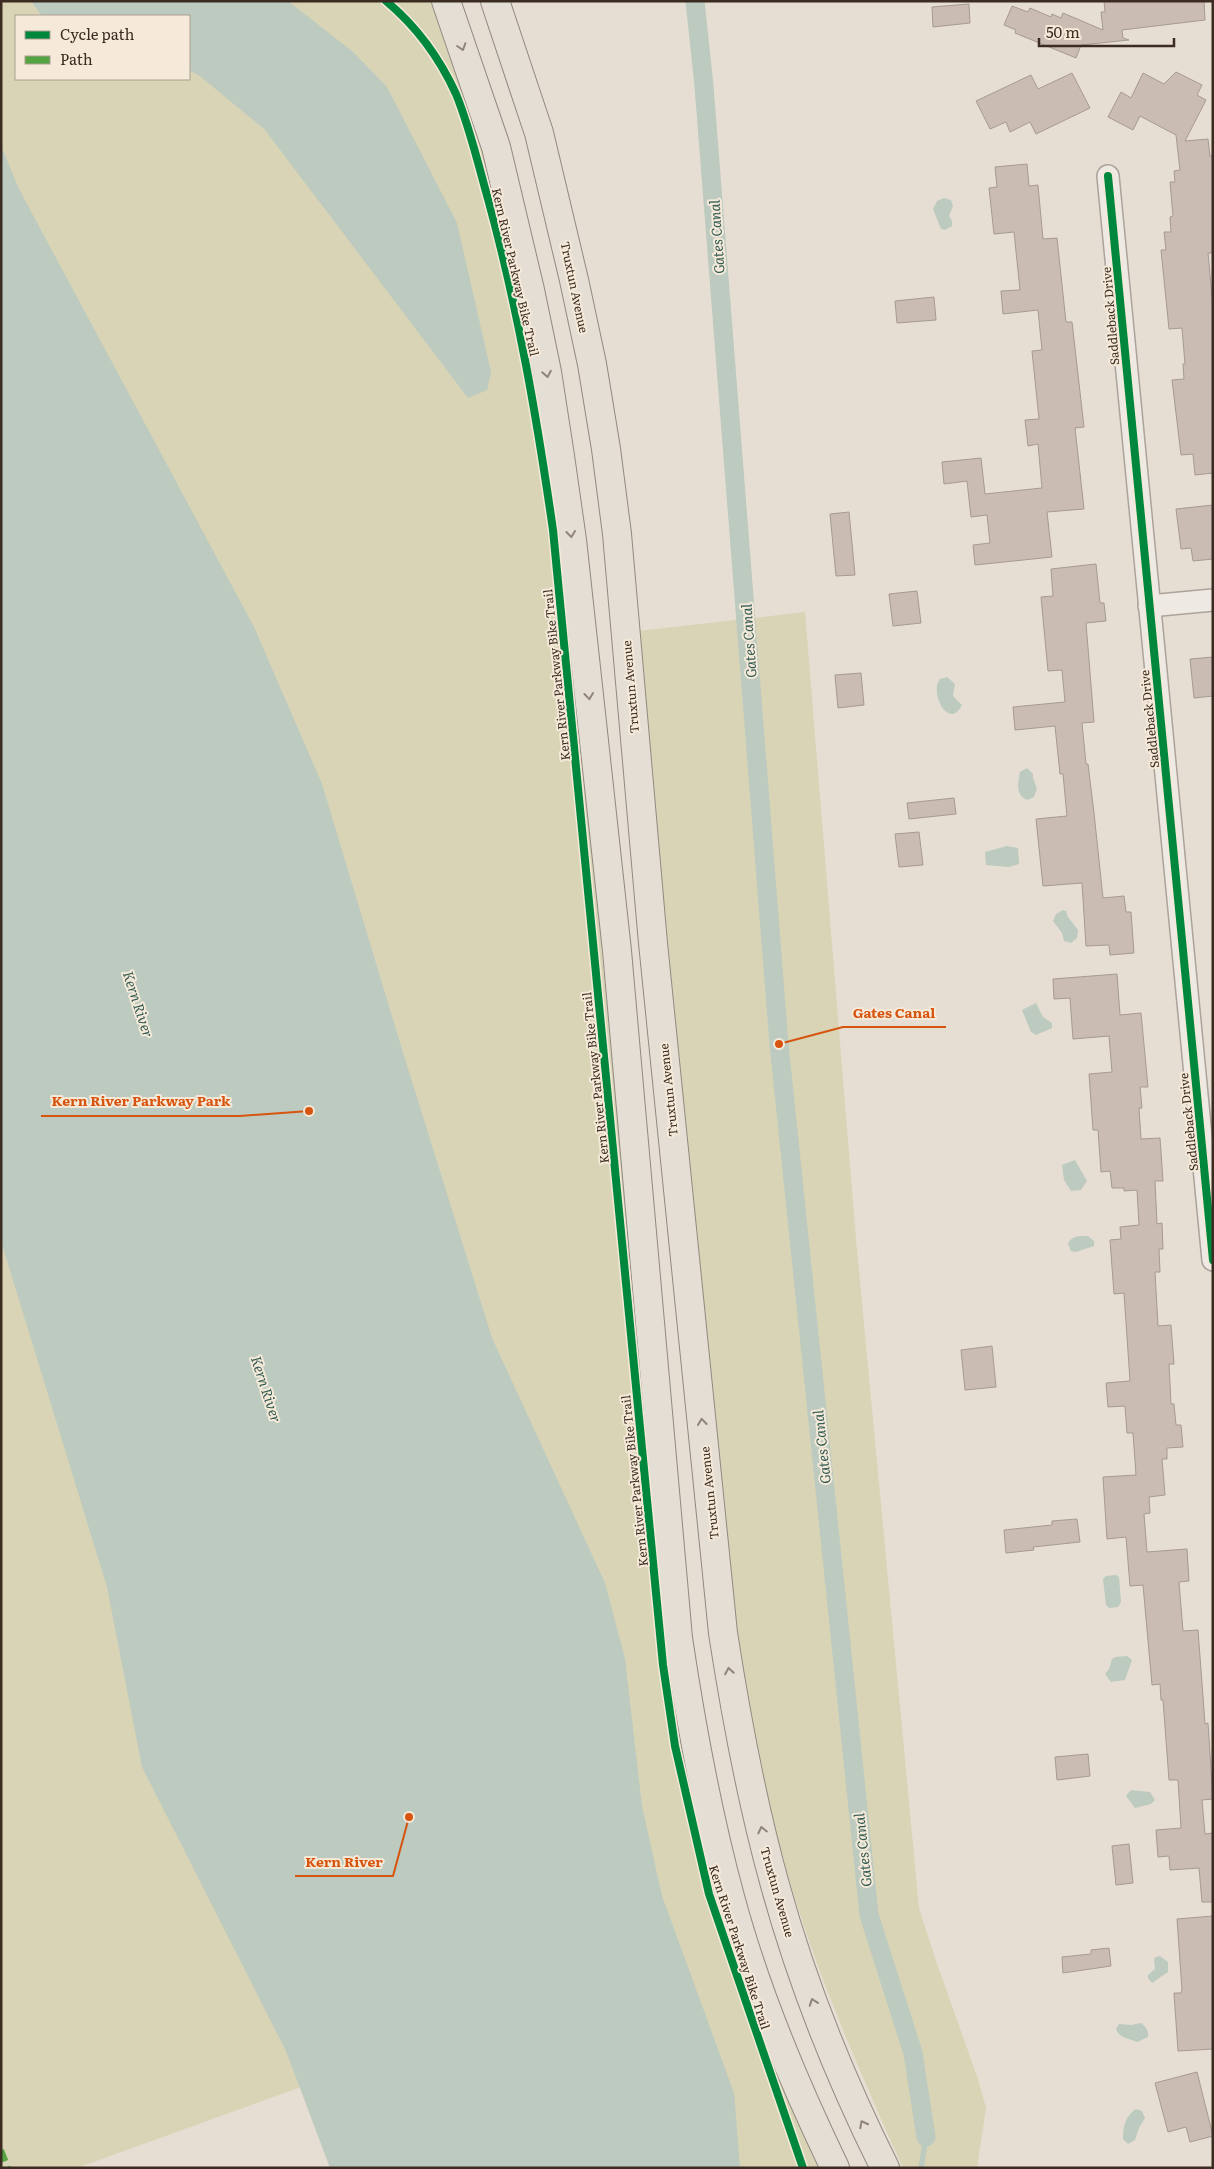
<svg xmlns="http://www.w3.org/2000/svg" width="1214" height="2169" viewBox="0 0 1214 2169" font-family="Literata,serif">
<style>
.green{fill:#d8d4b5;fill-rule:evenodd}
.water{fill:#bccac0}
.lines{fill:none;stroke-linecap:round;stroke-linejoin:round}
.stream{stroke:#bccac0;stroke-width:5.5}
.canal{stroke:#bccac0;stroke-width:19}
.building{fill:#cabcb3;stroke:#a79a91}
.minor-casing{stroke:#aca39a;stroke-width:24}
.major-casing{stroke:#918981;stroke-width:30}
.minor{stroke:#eee9e3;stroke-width:21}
.major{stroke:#e5ded5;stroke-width:28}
.quiet{stroke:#54a441;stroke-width:6;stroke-dasharray:12 6;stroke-linecap:butt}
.cycleway-casing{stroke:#f5ead9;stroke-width:11}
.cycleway{stroke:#00873e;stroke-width:8}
.oneway{stroke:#90847b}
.labels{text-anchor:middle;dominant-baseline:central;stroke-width:4;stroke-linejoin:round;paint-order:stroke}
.street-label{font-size:12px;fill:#3b2b21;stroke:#f5ead9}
.water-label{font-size:14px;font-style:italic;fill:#315a53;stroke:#f5ead9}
.leader{fill:none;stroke:#d7540e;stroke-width:2}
.callout-dot{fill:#d7540e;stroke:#f5ead9;stroke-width:2}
.callout-label{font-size:14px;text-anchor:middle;font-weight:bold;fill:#d7540e;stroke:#f5ead9;stroke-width:4;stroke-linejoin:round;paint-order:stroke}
</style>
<rect width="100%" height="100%" fill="#e6ded2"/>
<!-- green -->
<g class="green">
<path d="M1 1H430L449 48 490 174 529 339 567 590 667 1632 822 2168H486L434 2039 77 2168H1ZM16 16H189V79H16Z"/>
<path d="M805 612 856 1239 919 1908 935 1958 978 2079 986 2108 977 2168H903C864 2081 826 1996 797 1905 764 1801 746 1698 730 1591L638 631Z"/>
</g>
<!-- water -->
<g class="water">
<polygon points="31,1 288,1 353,52 387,87 457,223 491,372 487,390 468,398 265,130 200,76 189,70 189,16 42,16"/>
<polygon points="1,146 19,189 254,627 322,784 400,1043 492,1338 605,1583 625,1659 642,1806 662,1896 734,2093 740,2168 330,2168 286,2051 142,1767 107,1587 1,1241"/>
<polygon points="944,198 951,200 953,206 949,216 952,221 952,226 945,230 941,229 933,209 937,201"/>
<path d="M947 677 955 684 953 696 962 705C949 731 929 693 940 679Z"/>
<path d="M1027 768 1033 774V778L1037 789 1034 797 1027 800C1015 795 1018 783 1020 772Z"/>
<polygon points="1007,846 1018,848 1019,864 1009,867 986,865 985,852"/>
<polygon points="1063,910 1066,911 1068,917 1078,930 1077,938 1071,943 1064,941 1062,933 1053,921 1056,914"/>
<polygon points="1036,1003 1043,1017 1052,1023 1052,1028 1036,1035 1031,1032 1022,1010"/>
<polygon points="1075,1160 1087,1181 1081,1190 1071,1191 1064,1180 1062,1165"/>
<path d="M1082 1236H1088L1094 1241V1246L1076 1252 1071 1251 1068 1244C1070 1238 1076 1236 1082 1236Z"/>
<polygon points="1116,1575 1119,1577 1121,1602 1118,1607 1109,1608 1106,1605 1103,1579 1106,1576"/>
<polygon points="1127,1656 1132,1660 1125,1680 1111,1682 1105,1674 1109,1669 1112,1659 1115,1657"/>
<polygon points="1131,1790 1150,1792 1155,1800 1151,1804 1135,1808 1126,1796"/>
<polygon points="1160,1956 1168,1962 1168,1972 1152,1983 1148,1978 1148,1975 1155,1969 1154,1959 1156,1957"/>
<path d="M1141 2023C1146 2027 1149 2030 1148 2037L1137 2042C1128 2038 1119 2038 1116 2029L1119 2024 1131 2025Z"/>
<path d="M1136 2109 1142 2111 1145 2118 1139 2128 1135 2140 1128 2144 1123 2139C1123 2127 1125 2116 1136 2109Z"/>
</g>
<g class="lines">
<!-- stream -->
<polyline class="stream" points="921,2168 926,2137"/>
<!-- canal -->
<polyline class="canal" points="695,1 704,86 779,1044 869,1915 913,2053 926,2137"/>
</g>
<!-- building -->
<g class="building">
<polygon points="1104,1 1204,1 1205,20 1122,30 1123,38 1129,40 1081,45 1076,58 1015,33 1016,30 1004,25 1012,6 1028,12 1030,8 1051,17 1052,14 1061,18 1063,13 1103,30 1101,12 1105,12"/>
<polygon points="969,4 970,23 933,27 932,7"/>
<polygon points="1176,72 1202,85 1197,95 1206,100 1185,141 1208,139 1210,156 1213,156 1213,253 1208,253 1213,307 1213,473 1195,475 1193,454 1181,455 1172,380 1184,379 1183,364 1185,364 1182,328 1169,329 1161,250 1166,250 1164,232 1171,232 1170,217 1173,216 1170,182 1175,182 1174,171 1180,170 1176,135 1140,116 1133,130 1108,117 1121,92 1131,98 1143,73 1164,84"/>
<polygon points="1072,73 1090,108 1036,134 1030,122 1010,132 1006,122 990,129 976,101 1031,75 1038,89"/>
<polygon points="1027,164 1029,186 1038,185 1043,239 1057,238 1066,322 1072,322 1084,427 1075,428 1084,509 1047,512 1052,557 975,565 973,545 990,543 987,515 971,517 967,481 944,484 942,462 981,458 985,494 1042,488 1038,444 1028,446 1025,420 1039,419 1032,351 1042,350 1038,310 1003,314 1001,291 1020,290 1014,232 994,234 989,188 997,187 995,167"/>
<polygon points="934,297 936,320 897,323 895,301"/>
<polygon points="1213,505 1213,559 1193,561 1191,548 1181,549 1176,509"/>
<polygon points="849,512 855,575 836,576 830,514"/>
<polygon points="1096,564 1100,603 1104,603 1106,621 1086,623 1094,722 1082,723 1086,764 1088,764 1094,813 1103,898 1124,896 1126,912 1131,912 1134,953 1110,955 1109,945 1086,946 1082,883 1043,886 1036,819 1067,816 1063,774 1060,774 1055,726 1015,730 1013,707 1065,702 1062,670 1048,671 1041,597 1053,596 1051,569"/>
<polygon points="917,591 921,623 893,626 889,594"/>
<polygon points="1213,657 1213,696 1194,698 1190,659"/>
<polygon points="861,673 864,705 838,708 835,675"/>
<polygon points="954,798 956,814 909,819 907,803"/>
<polygon points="919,832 923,865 899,867 895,834"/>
<polygon points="1117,974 1120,1015 1141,1013 1148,1087 1140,1087 1142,1108 1139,1108 1141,1139 1160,1138 1163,1181 1155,1181 1157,1224 1162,1223 1163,1249 1159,1249 1160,1272 1155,1272 1158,1326 1171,1325 1174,1364 1169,1364 1171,1404 1174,1404 1176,1425 1181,1425 1183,1447 1167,1448 1167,1459 1162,1459 1165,1495 1149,1497 1150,1513 1144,1514 1147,1552 1187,1549 1189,1581 1179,1582 1183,1631 1198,1630 1205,1724 1208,1723 1213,1799 1202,1800 1205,1834 1212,1833 1213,1836 1213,1902 1202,1902 1199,1868 1170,1870 1169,1856 1158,1857 1156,1830 1181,1828 1178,1780 1169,1780 1163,1700 1161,1700 1160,1684 1152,1685 1143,1585 1130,1586 1126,1537 1107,1539 1103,1477 1136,1475 1133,1433 1127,1433 1125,1406 1108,1407 1106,1383 1130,1381 1124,1293 1114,1294 1110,1240 1121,1239 1120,1227 1139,1225 1137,1190 1124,1191 1124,1188 1112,1188 1110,1171 1101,1172 1098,1130 1093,1130 1089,1074 1112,1072 1109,1036 1073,1039 1070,998 1054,999 1053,979"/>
<polygon points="992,1346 996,1387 965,1390 961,1350"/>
<polygon points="1077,1519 1080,1542 1033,1547 1034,1550 1006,1553 1004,1530 1052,1525 1052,1521"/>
<polygon points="1088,1754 1090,1776 1057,1780 1055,1757"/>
<polygon points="1129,1844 1133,1883 1116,1885 1112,1846"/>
<polygon points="1213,1916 1213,2049 1178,2051 1174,1993 1181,1993 1182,1990 1177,1919"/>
<polygon points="1109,1948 1111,1966 1063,1973 1062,1957 1091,1954 1091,1950"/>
<polygon points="1197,2072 1213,2136 1190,2142 1186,2127 1168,2132 1155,2083"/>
</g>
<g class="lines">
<!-- minor casing -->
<g class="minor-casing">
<g id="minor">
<polyline points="1108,176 1213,1260"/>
<polyline points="1149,606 1213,600"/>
</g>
</g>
<!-- major casing -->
<g class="major-casing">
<g id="major">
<path d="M446 1 496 147 530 290 547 372 560 456 572 540 617 951 678 1638C691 1725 707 1812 730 1897 755 1990 793 2081 835 2168"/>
<path d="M495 1 539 133 574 280 592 364 606 449 617 534 653 943 723 1633C736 1717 752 1803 775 1885 802 1983 840 2078 885 2168"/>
</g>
</g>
<!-- minor -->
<use href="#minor" class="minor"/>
<!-- major -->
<use href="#major" class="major"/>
<!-- quiet -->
<polyline class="quiet" points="1,2150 8,2168"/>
<!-- cycleway casing -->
<g class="cycleway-casing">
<g id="cycleway">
<path d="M386 1C416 26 440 59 456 94 470 128 478 164 488 199 518 308 537 419 553 530L663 1665 675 1746 709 1894 803 2168"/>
<polyline points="1108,176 1213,1260"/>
</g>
</g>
<!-- cycleway -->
<use href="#cycleway" class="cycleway"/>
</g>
<!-- one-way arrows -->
<defs><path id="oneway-chevron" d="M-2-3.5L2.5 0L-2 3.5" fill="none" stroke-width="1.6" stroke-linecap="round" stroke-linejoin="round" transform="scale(1.25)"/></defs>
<g class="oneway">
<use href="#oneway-chevron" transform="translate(462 47) rotate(72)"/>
<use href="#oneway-chevron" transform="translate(547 374) rotate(80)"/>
<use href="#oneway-chevron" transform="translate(571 534) rotate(83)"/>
<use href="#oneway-chevron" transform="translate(589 696) rotate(84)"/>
<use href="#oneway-chevron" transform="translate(702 1422) rotate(-96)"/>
<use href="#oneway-chevron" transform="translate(729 1671) rotate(-99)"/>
<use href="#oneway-chevron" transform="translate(762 1830) rotate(-103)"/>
<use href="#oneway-chevron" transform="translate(813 2002) rotate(-110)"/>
<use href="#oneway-chevron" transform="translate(863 2124) rotate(-117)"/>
</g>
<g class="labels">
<!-- street labels -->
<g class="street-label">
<text transform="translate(516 272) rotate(77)">Kern River Parkway Bike Trail</text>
<text transform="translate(575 287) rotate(78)">Truxtun Avenue</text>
<text transform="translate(1110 316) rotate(-95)">Saddleback Drive</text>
<text transform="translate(556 675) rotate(-96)">Kern River Parkway Bike Trail</text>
<text transform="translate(630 687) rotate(-95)">Truxtun Avenue</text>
<text transform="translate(1149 719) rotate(-96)">Saddleback Drive</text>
<text transform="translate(595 1078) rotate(-96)">Kern River Parkway Bike Trail</text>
<text transform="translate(668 1090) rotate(-96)">Truxtun Avenue</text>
<text transform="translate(1188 1122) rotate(-96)">Saddleback Drive</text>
<text transform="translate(634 1481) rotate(-96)">Kern River Parkway Bike Trail</text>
<text transform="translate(709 1493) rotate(-96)">Truxtun Avenue</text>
<text transform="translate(778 1892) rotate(74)">Truxtun Avenue</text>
<text transform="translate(740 1947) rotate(72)">Kern River Parkway Bike Trail</text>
</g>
<!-- water labels -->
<g class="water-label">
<text transform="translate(716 237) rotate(-94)">Gates Canal</text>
<text transform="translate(748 641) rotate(-94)">Gates Canal</text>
<text transform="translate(139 1004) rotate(72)">Kern River</text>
<text transform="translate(267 1389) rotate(72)">Kern River</text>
<text transform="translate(821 1447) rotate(-96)">Gates Canal</text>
<text transform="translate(862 1850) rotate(-96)">Gates Canal</text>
</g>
</g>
<!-- callouts -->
<path class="leader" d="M779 1044L843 1027H946M309 1111L240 1116H41M409 1817L393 1876H295"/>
<g class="callout-dot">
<circle cx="779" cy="1044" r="5"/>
<circle cx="309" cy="1111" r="5"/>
<circle cx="409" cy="1817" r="5"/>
</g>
<g class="callout-label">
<text x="894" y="1018">Gates Canal</text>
<text x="141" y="1106">Kern River Parkway Park</text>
<text x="344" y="1867">Kern River</text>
</g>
<!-- border -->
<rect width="1214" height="2169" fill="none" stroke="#3b2b21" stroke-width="5"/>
<!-- legend -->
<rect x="15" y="15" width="175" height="65" fill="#f5ead9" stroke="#ab9e8f"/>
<rect x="25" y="31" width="25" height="8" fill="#00873e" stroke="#ab9e8f"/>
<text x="60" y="40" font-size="15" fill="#3b2b21">Cycle path</text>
<rect x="25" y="56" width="25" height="8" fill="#54a441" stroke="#ab9e8f"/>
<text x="60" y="65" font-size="15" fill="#3b2b21">Path</text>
<!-- scale -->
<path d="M1039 38v8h135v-8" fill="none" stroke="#3b2b21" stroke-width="2.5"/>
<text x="1046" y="38" font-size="15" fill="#3b2b21" stroke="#f5ead9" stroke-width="4" paint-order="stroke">50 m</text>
</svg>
